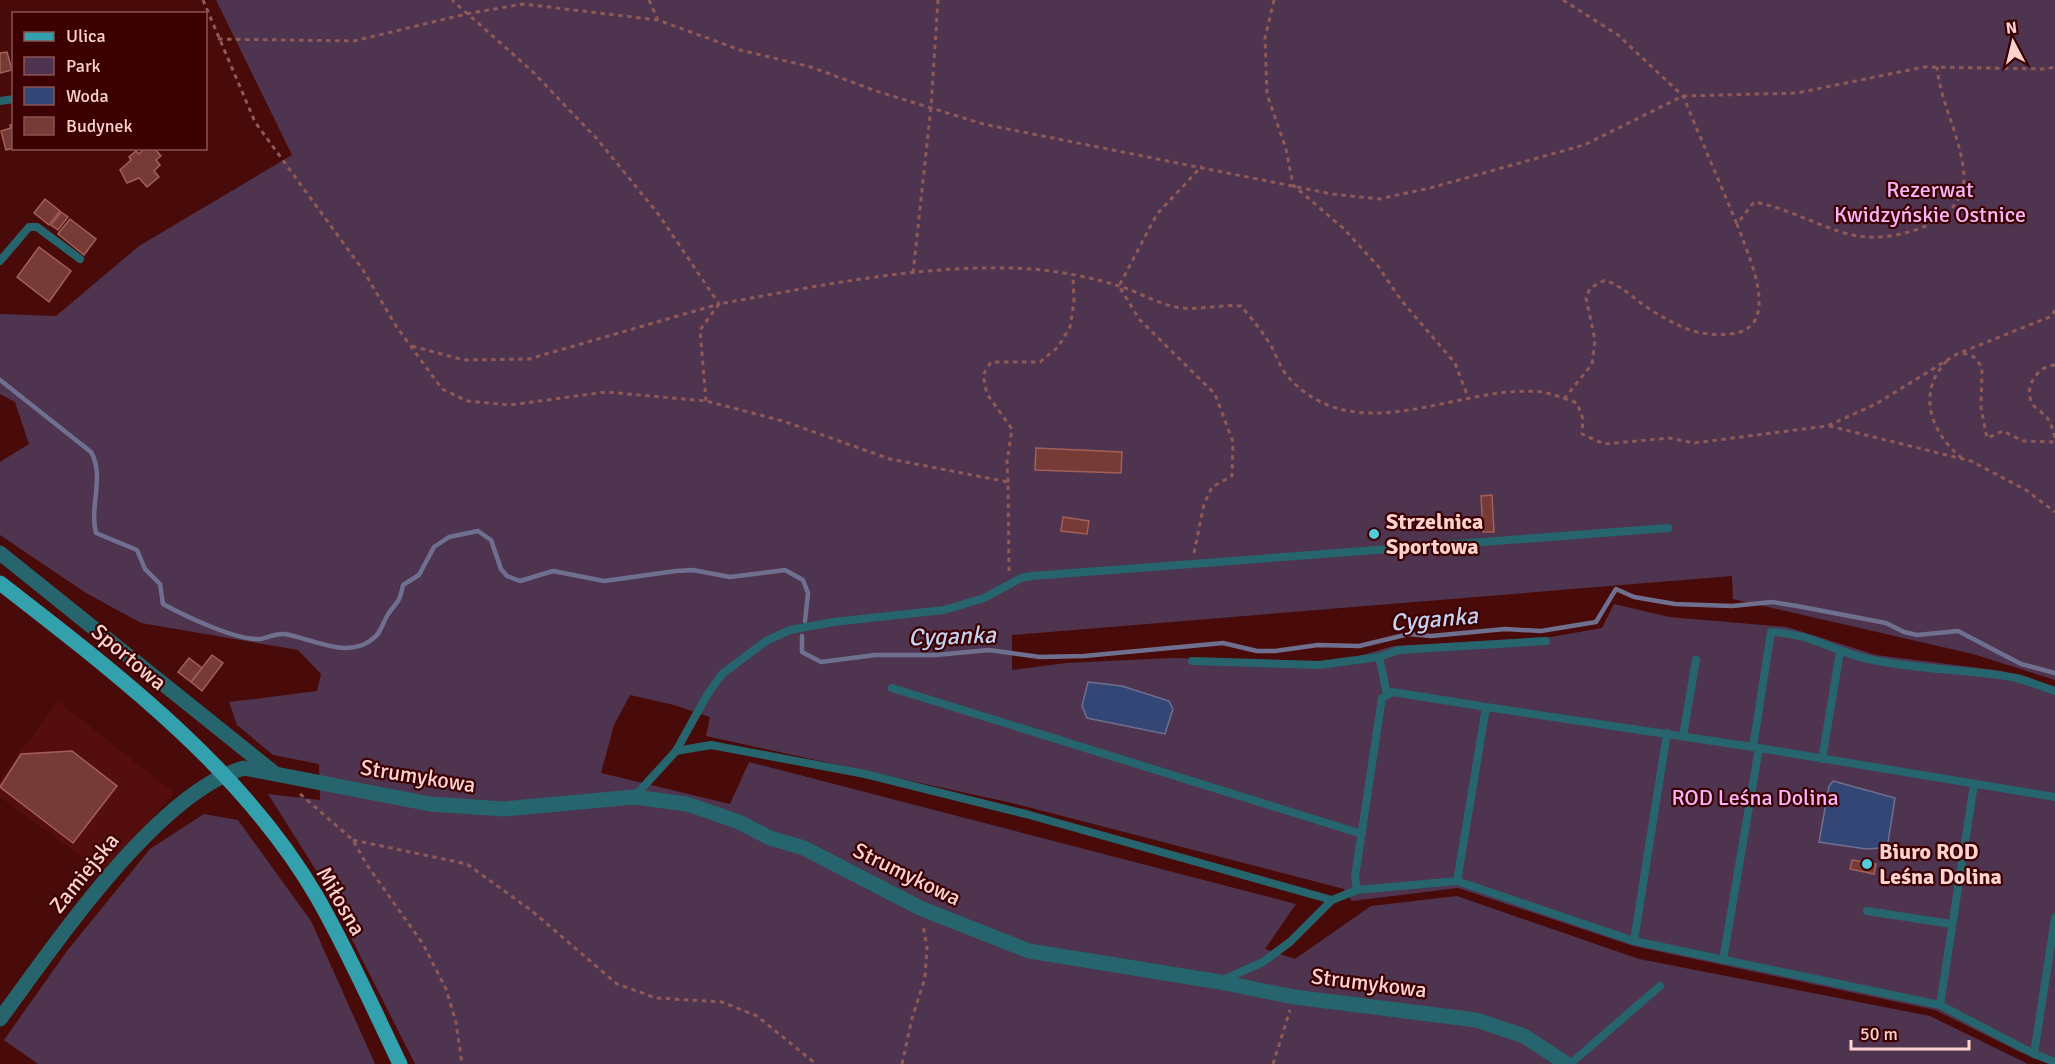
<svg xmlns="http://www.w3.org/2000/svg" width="2055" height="1064" viewBox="0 0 2055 1064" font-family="Signika,sans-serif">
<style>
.built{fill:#540e0e}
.green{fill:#4e344e}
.water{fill:#334675;stroke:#6f7090;stroke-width:1.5}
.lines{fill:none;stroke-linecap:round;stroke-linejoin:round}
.stream{stroke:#6f7090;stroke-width:4.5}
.building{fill:#763b36;stroke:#a45f58;stroke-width:1.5}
.path{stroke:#8e5957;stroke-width:3;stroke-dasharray:4.5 4.5;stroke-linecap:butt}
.service{stroke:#26656d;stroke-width:8}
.minor{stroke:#26656d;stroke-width:15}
.primary{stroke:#32a0ad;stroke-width:15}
.poi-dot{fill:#52cbda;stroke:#3c0003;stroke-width:2}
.labels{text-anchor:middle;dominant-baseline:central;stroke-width:4.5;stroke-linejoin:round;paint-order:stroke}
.park-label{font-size:22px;fill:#f8b6f8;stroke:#3c0003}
.poi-label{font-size:22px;font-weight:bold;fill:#fbd3ce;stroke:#3c0003;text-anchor:start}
.street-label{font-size:22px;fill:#fbd3ce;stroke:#3c0003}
.water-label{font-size:24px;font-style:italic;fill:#c3d1f0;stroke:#3c0003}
</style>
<rect width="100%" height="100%" fill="#480b0a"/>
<!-- built -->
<polygon class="built" points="58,701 174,793 103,872 0,797 0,780"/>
<!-- green -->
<g class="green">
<polygon points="216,0 2055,0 2055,680 1973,654 1733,599 1732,576 1012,635 1012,670 1066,663 1171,658 1321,661 1356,657 1393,646 1551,637 1602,628 1614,604 1669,617 1787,627 1876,655 2003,671 2055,687 2055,1064 2020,1052 1935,1010 1633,946 1458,888 1352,901 1344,889 1012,803 706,736 710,717 674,705 630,695 614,725 601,773 730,804 749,762 1296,904 1265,949 1295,959 1371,906 1457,896 1639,959 1930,1016 2028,1064 415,1064 321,878 268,794 320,800 319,764 273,755 237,725 229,702 317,691 321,674 298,650 141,623 86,593 0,535 0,462 29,444 15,402 0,394 0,314 56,316 139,246 292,155"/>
<polygon points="204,814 238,820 311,921 375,1064 38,1064 4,1040 67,951 150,849"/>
</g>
<!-- water -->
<g class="water">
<polygon points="1088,682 1122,686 1169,701 1173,709 1165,734 1087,718 1082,706"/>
<polygon points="1833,781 1895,798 1888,842 1881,848 1866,849 1819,842 1829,786"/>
</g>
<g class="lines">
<!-- stream -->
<g class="stream">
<path d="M0 380 91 452C105 476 89 507 96 533L137 550 145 569 160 584 163 604C183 615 235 640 258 639 267 639 273 633 284 634 312 638 350 662 376 636 381 631 383 623 387 616 396 601 399 606 403 585L419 575 434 547 449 537 478 531 491 540 501 569 507 576 520 581 553 571 604 581 676 571 693 570 730 577 785 570 803 580 808 593 805 621"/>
<polyline points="802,636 802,652 821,662 875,655 936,655 989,650 1040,657 1084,656 1223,643 1257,651 1275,651 1318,645 1359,646 1409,634 1431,636 1505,629 1541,631 1596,622 1616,589 1634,597 1675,604 1732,606 1772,602 1797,606 1886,623 1904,632 1917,635 1958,631 2021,664 2055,673"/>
</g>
</g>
<!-- building -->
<g class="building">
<polygon points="7,52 12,70 0,73 0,53"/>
<polygon points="10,125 14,125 14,148 6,150 1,131 11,128"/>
<polygon points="145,148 154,148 161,156 156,160 160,165 154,171 159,177 147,187 139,178 127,183 120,170 131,160 129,157 136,151 139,154"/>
<polygon points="45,199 60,211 49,225 34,213"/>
<polygon points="61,212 68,217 58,230 51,225"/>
<polygon points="70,219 96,239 84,255 58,234"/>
<polygon points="39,247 71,271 49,302 17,277"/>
<polygon points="1036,448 1122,452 1121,473 1035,470"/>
<polygon points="1492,495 1494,532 1483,532 1481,496"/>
<polygon points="1063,517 1089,521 1087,534 1061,531"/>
<polygon points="212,655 223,663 202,691 191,682"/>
<polygon points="189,658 202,668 191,682 178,672"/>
<polygon points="72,751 117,786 73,843 0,787 21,754"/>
<polygon points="1852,860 1876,864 1874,874 1850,869"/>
</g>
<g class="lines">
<!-- path -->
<g class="path">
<polyline points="203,0 255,122 363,270 396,326 442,389 467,401 510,405 606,392 706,401 783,421 890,459 1008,482 1009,571"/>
<polyline points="649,0 658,20"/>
<polyline points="1274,0 1265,38 1267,94 1286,149 1293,185 1343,228 1378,266 1401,300 1455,363 1469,400"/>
<polyline points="1563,0 1618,35 1683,96 1737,224"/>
<polyline points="218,39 354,41 466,14 523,4 658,20 740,50 811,67 876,91 983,124 1332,194 1379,199 1430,188 1584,145 1683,96 1797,93 1924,67 2046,69 2055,67"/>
<polyline points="913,273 931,107 938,0"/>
<polyline points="412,346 464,360 529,359 719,304 659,215 598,140 532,71 452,0"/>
<polyline points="1963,353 1974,357 1982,367 1981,408 1987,438 2003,431 2023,441 2055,442"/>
<path d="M1947 361C1915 393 1932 435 1963 459"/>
<path d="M2055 365C2039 365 2023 387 2032 403 2034 408 2042 412 2046 416 2051 423 2053 430 2055 438"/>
<path d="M1564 399 1592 364 1595 340 1586 298 1590 288 1605 280C1624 287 1635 300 1651 310 1660 316 1670 321 1680 326 1694 333 1714 336 1730 334 1785 329 1747 253 1737 224L1754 202C1792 208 1834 236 1868 237 1903 239 1964 221 1964 178 1963 141 1941 106 1937 67"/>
<path d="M706 401 700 330 719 304C813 287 911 266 1007 268 1043 268 1084 275 1119 286 1140 292 1160 306 1183 308 1202 310 1221 304 1241 306 1252 319 1263 332 1271 346 1277 356 1281 370 1289 378 1359 453 1459 383 1542 392 1553 394 1566 399 1577 403L1583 419 1582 434 1604 444 1669 438 1694 443 1827 426 1876 404 1957 354 2052 316 2055 310"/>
<polyline points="1829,426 1971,461 2026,490 2055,512"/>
<polyline points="1008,482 1007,462 1012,429 987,394 983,375 991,362 1040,362 1058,347 1070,327 1074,302 1073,275"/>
<polyline points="1194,553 1204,504 1212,487 1232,476 1233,442 1215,394 1139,319 1119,286 1157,214 1202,166"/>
<polyline points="300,794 353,840 367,865 423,944 446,989 456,1022 462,1064"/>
<polyline points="353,840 467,864 532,911 617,984 656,998 722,1002 757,1016 816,1064"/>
<polyline points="902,1064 912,1018 925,978 927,947 923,925"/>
<polyline points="1273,1064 1290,1010"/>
</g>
<!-- service -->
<g class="service">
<polyline points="0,101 14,99"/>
<polyline points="0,261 29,227 37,227 80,259"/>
<polyline points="1379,657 1399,650 1546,641"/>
<polyline points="1192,661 1319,665 1379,657 1387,694"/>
<polyline points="892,688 1362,834"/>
<polyline points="1683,736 1696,660"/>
<path d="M1753 747 1771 632C1809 633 1833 651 1868 659 1917 670 1967 669 2016 678 2029 681 2042 687 2055 691"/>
<polyline points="676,751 711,745 865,774 1026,814 1332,900 1290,942 1263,962 1223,980"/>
<polyline points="1822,759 1840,652"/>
<polyline points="1974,784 1940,1005 2034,1054"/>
<polyline points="634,797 676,751 707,695 722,674 766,641 790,630 833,622 944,610 984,598 1021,578 1032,576 1668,528"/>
<polyline points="1457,881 1634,941 1667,733"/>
<polyline points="1357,890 1355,877 1382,698 1393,692 1486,707"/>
<polyline points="1332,900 1357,890 1457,881 1486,707 1753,747 2055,797"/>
<polyline points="1867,911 1951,924"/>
<polyline points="2055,918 2034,1054 2055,1062"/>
<polyline points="1634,941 1940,1005"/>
<polyline points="1723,960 1759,748"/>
<polyline points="1570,1064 1660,986"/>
</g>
<!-- minor -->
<g class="minor">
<polyline points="0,553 273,772"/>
<path d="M0 1019C54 946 157 792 244 768L430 804 504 809 634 797 687 804 739 822 770 838 804 848 920 908 1029 951 1220 982 1294 997 1476 1020 1524 1036 1567 1064"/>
</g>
<!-- primary -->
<path class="primary" d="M0 583C116 673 242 768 317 897 348 951 373 1008 400 1064"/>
</g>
<!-- markers -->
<g class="poi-dot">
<circle cx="1374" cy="534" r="6"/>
<circle cx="1867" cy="864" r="6"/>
</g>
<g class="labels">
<!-- park labels -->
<g class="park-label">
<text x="1930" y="189">Rezerwat<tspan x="1930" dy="25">Kwidzyńskie Ostnice</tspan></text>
<text x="1755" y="797">ROD Leśna Dolina</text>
</g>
<!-- poi labels -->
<g class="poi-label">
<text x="1386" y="521">Strzelnica<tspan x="1386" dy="25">Sportowa</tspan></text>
<text x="1879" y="851">Biuro ROD<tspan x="1879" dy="25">Leśna Dolina</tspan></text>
</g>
<!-- street labels -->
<g class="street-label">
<text transform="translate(129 657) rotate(40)">Sportowa</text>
<text transform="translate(418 776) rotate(9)">Strumykowa</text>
<text transform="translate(84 873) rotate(-51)">Zamiejska</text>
<text transform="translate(907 874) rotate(26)">Strumykowa</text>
<text transform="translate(341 901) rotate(60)">Miłosna</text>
<text transform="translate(1369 983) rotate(7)">Strumykowa</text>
</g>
<!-- water labels -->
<g class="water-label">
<text transform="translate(1434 619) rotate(-5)">Cyganka</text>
<text transform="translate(952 636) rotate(-2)">Cyganka</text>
</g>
</g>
<!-- legend -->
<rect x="12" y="12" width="195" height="138" fill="#3c0003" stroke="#885454" stroke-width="1.5"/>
<rect x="24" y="32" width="30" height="9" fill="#32a0ad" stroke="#885454" stroke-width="1.5"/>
<text x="66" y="42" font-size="18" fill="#fbd3ce">Ulica</text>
<rect x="24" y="57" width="30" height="18" fill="#4e344e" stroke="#885454" stroke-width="1.5"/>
<text x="66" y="72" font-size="18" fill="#fbd3ce">Park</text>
<rect x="24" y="87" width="30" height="18" fill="#334675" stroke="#885454" stroke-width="1.5"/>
<text x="66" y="102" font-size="18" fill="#fbd3ce">Woda</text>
<rect x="24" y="117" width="30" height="18" fill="#763b36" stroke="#885454" stroke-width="1.5"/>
<text x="66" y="132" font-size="18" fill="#fbd3ce">Budynek</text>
<!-- north arrow -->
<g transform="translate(2013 42) rotate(353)" stroke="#3c0003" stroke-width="4.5" paint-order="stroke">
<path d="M0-4.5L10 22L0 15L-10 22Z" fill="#fbd3ce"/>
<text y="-9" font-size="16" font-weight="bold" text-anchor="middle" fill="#fbd3ce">N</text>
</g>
<!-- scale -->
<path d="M1851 1040v9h118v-9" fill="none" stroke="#fbd3ce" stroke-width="3"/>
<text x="1860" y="1040" font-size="18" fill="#fbd3ce" stroke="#3c0003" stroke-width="4.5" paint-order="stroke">50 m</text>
</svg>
